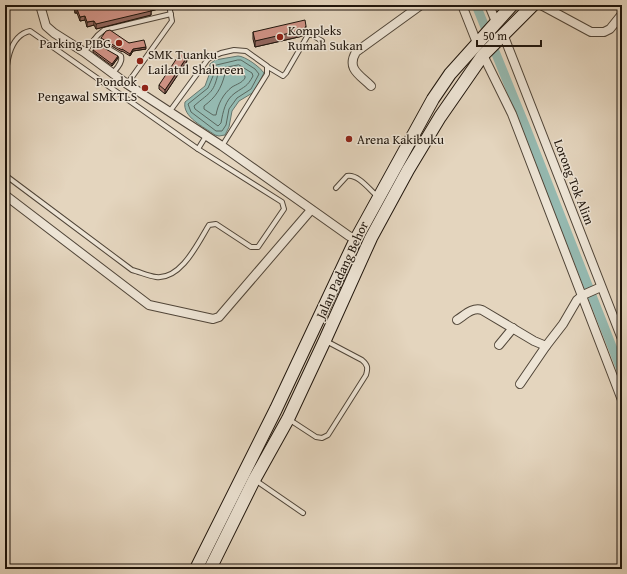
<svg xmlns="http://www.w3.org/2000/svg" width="627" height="574" viewBox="0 0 627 574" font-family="'Gentium Book Plus',serif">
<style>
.water{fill:#95b9b0;stroke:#66776e}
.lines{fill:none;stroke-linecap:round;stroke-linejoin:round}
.shore{stroke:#5a675e;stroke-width:1}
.canal{stroke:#95b9b0;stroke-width:9}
.lane-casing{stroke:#504538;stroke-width:6}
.street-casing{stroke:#504538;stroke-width:10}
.secondary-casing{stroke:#1f150c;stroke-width:14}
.lane{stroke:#ede4d5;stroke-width:4}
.street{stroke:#ede4d5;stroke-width:8}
.secondary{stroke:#ede4d5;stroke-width:12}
.wall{fill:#b27e72;stroke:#1f150c}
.shaded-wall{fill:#91665d;stroke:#1f150c}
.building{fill:#cf9285;stroke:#1f150c}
.poi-dot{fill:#8f2418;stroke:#ede4d5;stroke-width:1.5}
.labels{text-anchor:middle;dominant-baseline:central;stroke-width:3;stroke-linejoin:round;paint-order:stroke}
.poi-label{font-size:13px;fill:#1f150c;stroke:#ede4d5;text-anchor:start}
.street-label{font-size:13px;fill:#1f150c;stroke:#ede4d5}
</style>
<rect width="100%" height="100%" fill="#e4d5be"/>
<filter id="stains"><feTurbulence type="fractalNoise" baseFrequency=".005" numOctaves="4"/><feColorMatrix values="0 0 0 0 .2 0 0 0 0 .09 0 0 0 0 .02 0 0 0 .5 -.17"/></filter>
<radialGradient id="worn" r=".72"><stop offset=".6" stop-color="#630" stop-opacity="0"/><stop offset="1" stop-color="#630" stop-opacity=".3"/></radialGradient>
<!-- water -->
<path class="water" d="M238 56C245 56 260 67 264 73L254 92 239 101 232 111 229 127 225 135 219 136 215 135C204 127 182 117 185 102L205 86 209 75 210 64 215 60Z"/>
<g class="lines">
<!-- shore -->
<g class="shore">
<polygon points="238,60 241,60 255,69 259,74 251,89 237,98 229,109 226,125 222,131 216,131 191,112 188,104 208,88 213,76 214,66"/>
<path d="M239 65 252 73 253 76C247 87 245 86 235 93 225 100 223 112 221 123L218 126 195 109 194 106C211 91 214 94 219 69Z"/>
<path d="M237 71 245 76V78C242 83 237 84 232 87 223 94 218 104 216 115H213L204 109V106C216 97 221 89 225 74Z"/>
</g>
<!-- canal -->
<polyline class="canal" points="476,5 525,125 622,372"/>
<!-- lane casing -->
<g class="lane-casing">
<g id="lane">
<path d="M94 40 121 56C123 62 117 68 113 73"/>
<polyline points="84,52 98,35 104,30 171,14"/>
<polyline points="268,67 283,76 286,73 308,35 312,35 322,41"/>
<polyline points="127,84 172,21 169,5"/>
<path d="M5 88C6 69 7 36 30 31L198 149 282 202 284 209 258 247H251L216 224 209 225C198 243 181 280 156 277 148 276 140 272 132 270L5 175"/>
<polyline points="170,111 208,59 221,53 234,50 246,51 267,66 267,74 222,146"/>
<polyline points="198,149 206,136"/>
<path d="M336 188 347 176C358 174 369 189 377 196"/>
<path d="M290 420 316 437 322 438 328 435 366 375C368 368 368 365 362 360L326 341"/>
<polyline points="255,480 303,513"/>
</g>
</g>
<!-- street casing -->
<g class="street-casing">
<g id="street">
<polyline points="40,5 46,26 54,33 84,52 127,84 222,146 349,236 356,239"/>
<polyline points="462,5 477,43"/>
<polyline points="489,5 496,22"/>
<polyline points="541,5 591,32 604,32 610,29 622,14"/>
<polyline points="503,34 622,339"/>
<polyline points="483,55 512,114 622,400"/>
<path d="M371 86C360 75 346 69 356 52L421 5"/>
<polyline points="5,195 149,305 213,319 219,317 311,210"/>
<path d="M457 320C465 315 472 307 482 310L534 341 546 346 563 324 577 300 583 295 601 287"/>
<polyline points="499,345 513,328"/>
<polyline points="520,384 546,346"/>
</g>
</g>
<!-- secondary casing -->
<g class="secondary-casing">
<g id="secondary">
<polyline points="196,569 276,409 356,239 433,99 450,74 512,5"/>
<polyline points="210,569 254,480 288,419 325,340 371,238 408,170 440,117 483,55 533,5"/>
</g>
</g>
<!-- lane -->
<use href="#lane" class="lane"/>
<!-- street -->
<use href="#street" class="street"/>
<!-- secondary -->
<use href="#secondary" class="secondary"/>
</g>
<!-- wall -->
<g class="wall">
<polygon points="74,5 158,5 158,9 151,11 151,15 96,29 94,25 87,27 85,20 80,21 77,13 75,13"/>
<polygon points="253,32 306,32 303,36 255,47 253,39"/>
<polygon points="101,38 129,43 146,49 133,51 130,56 122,51 122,52 101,40"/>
<polygon points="93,50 118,58 112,66 93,52"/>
<polygon points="187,61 165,94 159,89 159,85"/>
</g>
<!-- shaded-wall -->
<g class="shaded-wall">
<polygon points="158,5 158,9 151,11 151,15 96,29 96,24"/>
<rect x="75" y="9" width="2" height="4"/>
<polygon points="85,16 85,20 80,21 80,17"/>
<polygon points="94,21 94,25 87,27 87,22"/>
<polygon points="306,26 306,32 303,36 255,47 255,41"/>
<polygon points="146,47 146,49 133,51 130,56 130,54 133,49"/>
<polygon points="118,56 118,58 112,66 112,64"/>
<polygon points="187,57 187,61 165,94 165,90"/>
</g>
<!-- building -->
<g class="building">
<polygon points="75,5 158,5 150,7 151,11 96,24 94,21 87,22 85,16 80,17 77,9 75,9"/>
<polygon points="305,20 306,26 303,30 255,41 253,32"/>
<polygon points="110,30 129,43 144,40 146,47 133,49 130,54 122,49 122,50 101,38 106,31"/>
<polygon points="97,44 118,56 112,64 93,50"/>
<polygon points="181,52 187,57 165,90 159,85"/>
</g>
<!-- markers -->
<g class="poi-dot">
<circle cx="280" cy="37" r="4"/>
<circle cx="119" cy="43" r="4"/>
<circle cx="140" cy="61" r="4"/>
<circle cx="145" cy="88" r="4"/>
<circle cx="349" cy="139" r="4"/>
</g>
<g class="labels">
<!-- poi labels -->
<g class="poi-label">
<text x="288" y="30">Kompleks<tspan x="288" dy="15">Rumah Sukan</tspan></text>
<text x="111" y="43" text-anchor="end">Parking PIBG</text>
<text x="148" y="54">SMK Tuanku<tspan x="148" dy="15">Lailatul Shahreen</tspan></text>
<text x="137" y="81" text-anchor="end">Pondok<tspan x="137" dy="15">Pengawal SMKTLS</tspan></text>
<text x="357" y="139">Arena Kakibuku</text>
</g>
<!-- street labels -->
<g class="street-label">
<text transform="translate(574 182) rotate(69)">Lorong Tok Alim</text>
<text transform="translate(342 270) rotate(-65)">Jalan Padang Behor</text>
</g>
</g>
<!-- margin -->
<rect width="627" height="574" fill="none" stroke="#e4d5be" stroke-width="20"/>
<rect x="6" y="6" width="615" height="562" fill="none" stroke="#1f150c" stroke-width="2"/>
<rect x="10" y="10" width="607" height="554" fill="none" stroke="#1f150c"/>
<!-- scale -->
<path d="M477 40v6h64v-6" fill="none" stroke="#1f150c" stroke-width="2"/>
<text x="483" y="40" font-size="12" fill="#1f150c" stroke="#ede4d5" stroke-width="3" paint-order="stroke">50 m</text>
<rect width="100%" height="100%" filter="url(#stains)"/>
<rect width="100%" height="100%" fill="url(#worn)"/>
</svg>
